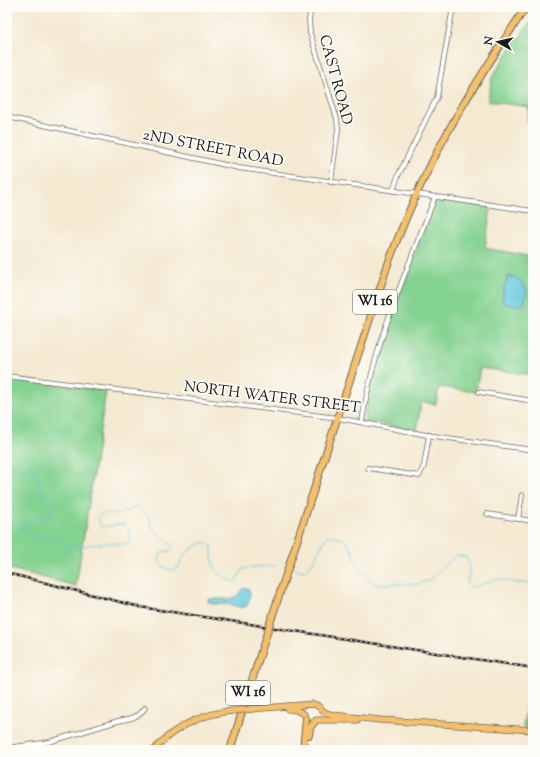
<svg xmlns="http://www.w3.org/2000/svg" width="540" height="757" viewBox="0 0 540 757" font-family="'Sorts Mill Goudy',serif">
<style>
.green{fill:#84d290;stroke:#507756}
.water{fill:#60c7dd;stroke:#3e727c}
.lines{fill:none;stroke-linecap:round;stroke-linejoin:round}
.stream{stroke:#60c7dd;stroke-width:1}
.minor-casing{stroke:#68645b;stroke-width:5.5}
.major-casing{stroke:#68645b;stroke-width:7}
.highway-casing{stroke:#68645b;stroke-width:8}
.minor{stroke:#fff;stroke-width:4}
.major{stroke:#f6c06b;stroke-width:5.5}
.highway{stroke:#f6c06b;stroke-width:6}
.rail-casing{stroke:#1c1c1c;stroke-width:2.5}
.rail{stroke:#fdfcf7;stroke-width:1;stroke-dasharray:3;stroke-linecap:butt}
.major-bridge-casing{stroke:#68645b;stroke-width:7;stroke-linecap:butt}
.highway-bridge-casing{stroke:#68645b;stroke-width:8;stroke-linecap:butt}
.major-bridge{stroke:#f6c06b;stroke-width:5.5}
.highway-bridge{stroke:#f6c06b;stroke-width:6}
.labels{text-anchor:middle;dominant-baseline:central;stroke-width:3.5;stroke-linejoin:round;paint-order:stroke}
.shield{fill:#fdfcf7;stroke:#605f5e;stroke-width:1}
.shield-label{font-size:14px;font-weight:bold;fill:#1c1c1c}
.street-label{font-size:15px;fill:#1c1c1c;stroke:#fdfcf7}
</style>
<rect width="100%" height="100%" fill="#fdfcf7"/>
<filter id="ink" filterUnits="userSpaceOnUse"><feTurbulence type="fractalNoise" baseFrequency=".025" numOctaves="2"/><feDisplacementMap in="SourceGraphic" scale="8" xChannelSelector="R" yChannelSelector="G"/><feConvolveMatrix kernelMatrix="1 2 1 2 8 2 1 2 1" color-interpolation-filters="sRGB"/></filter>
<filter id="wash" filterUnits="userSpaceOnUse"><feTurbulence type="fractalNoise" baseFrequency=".012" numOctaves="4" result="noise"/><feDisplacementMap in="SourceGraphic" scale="16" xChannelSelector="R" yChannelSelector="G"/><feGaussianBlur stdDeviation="0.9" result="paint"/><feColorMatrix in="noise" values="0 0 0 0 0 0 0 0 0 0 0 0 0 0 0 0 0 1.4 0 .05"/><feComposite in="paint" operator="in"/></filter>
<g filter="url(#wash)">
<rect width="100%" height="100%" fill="#f4e9d1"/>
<!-- green -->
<g class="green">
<polygon points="533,19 533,122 527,122 529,107 488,101 492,77 517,39"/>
<path d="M440 200 491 207 485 248 533 257V375L480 368 476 392 439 387 436 404 421 402 417 431 365 421C365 394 375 369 382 344 398 296 416 250 434 204Z"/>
<polygon points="7,378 106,391 76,586 7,568"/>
<polygon points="532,671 533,728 523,727 524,721"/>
</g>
<!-- water -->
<g class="water">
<polygon points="513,276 520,280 527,290 524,304 513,306 502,302 504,287 508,277"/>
<path d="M244 588H248C252 593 249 601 247 606L242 608 230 604H213L207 601 209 599C218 598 229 601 237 596 240 594 240 590 244 588Z"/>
</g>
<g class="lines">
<!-- stream -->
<g class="stream">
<path d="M7 482C14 476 21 473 24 463L29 465 38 477V489L41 495 51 503 52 507 50 513 41 518 23 523 20 526 22 531 34 537 55 539 72 547 108 543 126 544 130 541 129 530 123 524 101 527 98 518 102 513 120 514 135 507H139L150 518 151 525 157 532 171 544 173 548 170 551H165L160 554 159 561 162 566 172 571C172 570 177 568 178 568 180 565 181 559 184 556 191 548 202 539 212 545 211 565 215 575 235 582L243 569 253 567 276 566"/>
<path d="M294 569 303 571 311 565 327 536C352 535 349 551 360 568 364 575 369 576 374 584H419L432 579 443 566 456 555 466 557 470 567 467 581 470 588 497 579 518 583H533"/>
</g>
</g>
</g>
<g filter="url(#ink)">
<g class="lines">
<!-- minor casing -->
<g class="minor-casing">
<g id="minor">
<polyline points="311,7 309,20 310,33 337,119 338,130 331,182"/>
<polyline points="7,117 239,168 533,211"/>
<polyline points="393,191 398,176 437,97 453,7"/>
<polyline points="7,376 338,418 427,435 533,450"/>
<polyline points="479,392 533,401"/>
<path d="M362 422C373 345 407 270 435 197"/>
<polyline points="368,468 419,476 424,466 429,435"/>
<polyline points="487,514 533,521"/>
<polyline points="518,519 522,495"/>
<polyline points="7,748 49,742 118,721 132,718 140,714 145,708"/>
<polyline points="86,750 96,749 109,750"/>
</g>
</g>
<!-- major casing -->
<g class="major-casing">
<g id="major">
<polyline points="252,709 313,704 318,706 324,712 333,715 380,720 533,730"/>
<polyline points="288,709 296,710 304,714"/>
<polyline points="317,720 357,720"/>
<path d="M154 750C172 729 195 717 223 712"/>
</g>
</g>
<!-- highway casing -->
<g class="highway-casing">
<g id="highway">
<path d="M272 617 387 267C407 211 433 156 463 105 483 71 505 39 526 7"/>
<polyline points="309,735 310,728 315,721"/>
<polyline points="230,750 266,636"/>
<polyline points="303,750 306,719"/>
</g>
</g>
<!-- minor -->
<use href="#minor" class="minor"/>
<!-- major -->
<use href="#major" class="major"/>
<!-- highway -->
<use href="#highway" class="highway"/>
<!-- rail casing -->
<g class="rail-casing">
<polyline id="rail" points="7,573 140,607 533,668"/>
</g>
<!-- rail -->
<use href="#rail" class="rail"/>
<!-- major-bridge casing -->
<g class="major-bridge-casing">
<polyline id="major-bridge" points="223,712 252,709"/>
</g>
<!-- highway-bridge casing -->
<g class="highway-bridge-casing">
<polyline id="highway-bridge" points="266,636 272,617"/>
</g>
<!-- major-bridge -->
<use href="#major-bridge" class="major-bridge"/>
<!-- highway-bridge -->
<use href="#highway-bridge" class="highway-bridge"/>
</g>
</g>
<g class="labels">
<!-- shield labels -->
<g class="shield">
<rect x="353" y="290" width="44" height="24" rx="3"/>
<rect x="226" y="681" width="44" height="24" rx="3"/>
</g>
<g class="shield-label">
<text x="375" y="302">WI 16</text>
<text x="248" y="693">WI 16</text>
</g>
<!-- street labels -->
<g class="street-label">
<text transform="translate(335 80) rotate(75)">CAST ROAD</text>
<text transform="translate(213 149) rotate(11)">2ND STREET ROAD</text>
<text transform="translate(272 398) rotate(7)">NORTH WATER STREET</text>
</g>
</g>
<!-- margin -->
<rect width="540" height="757" fill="none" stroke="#fdfcf7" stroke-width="24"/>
<!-- north arrow -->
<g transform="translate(498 42) rotate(278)" stroke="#fdfcf7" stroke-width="3" paint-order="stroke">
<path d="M0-3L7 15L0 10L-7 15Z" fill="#1c1c1c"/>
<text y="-6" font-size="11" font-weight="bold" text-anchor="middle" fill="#1c1c1c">N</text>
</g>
</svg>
